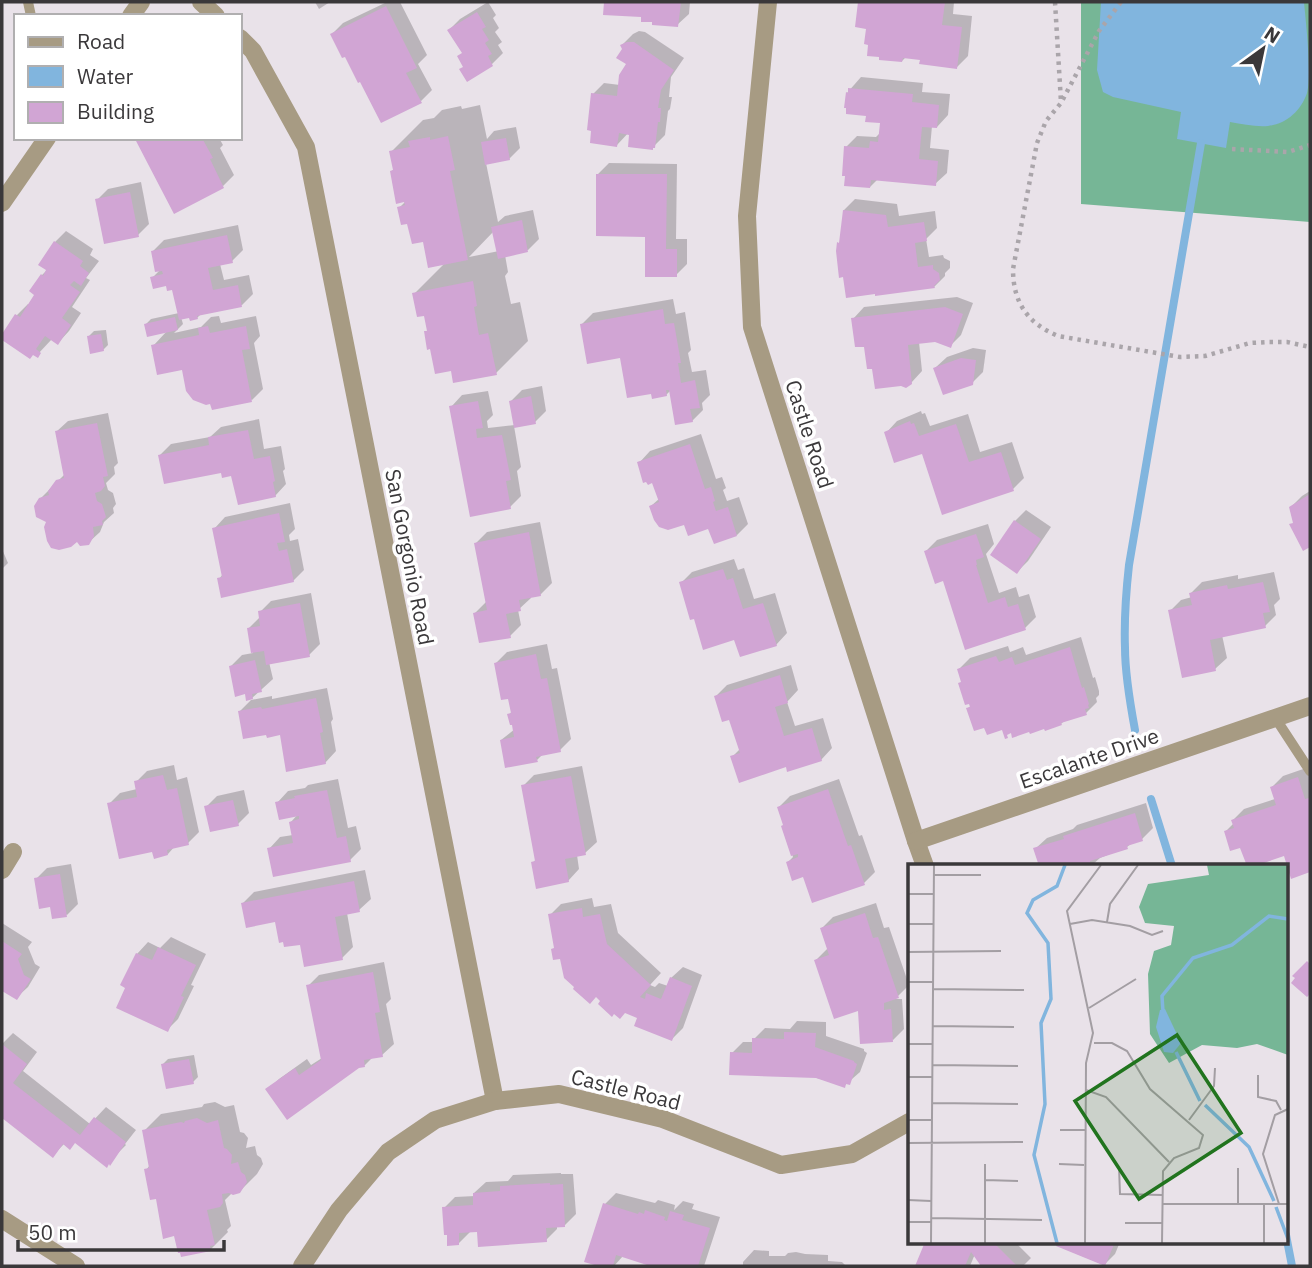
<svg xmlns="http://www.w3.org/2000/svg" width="1312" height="1268" viewBox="0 0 1312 1268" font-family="'IBM Plex Sans',sans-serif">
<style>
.forest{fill:#76b696}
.water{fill:#81b5de}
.shadow{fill:#0003;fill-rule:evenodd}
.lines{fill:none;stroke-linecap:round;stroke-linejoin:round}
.stream{stroke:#81b5de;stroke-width:8}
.building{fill:#d1a5d4}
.path{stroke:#aaa5aa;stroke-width:4.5;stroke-dasharray:3.5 5;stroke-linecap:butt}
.service{stroke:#a79b83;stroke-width:10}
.minor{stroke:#a79b83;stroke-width:18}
.tertiary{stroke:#a79b83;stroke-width:18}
.labels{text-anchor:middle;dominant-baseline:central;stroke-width:7;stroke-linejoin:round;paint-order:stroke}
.street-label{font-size:21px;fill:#3a383a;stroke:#fff}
.inset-river{fill:none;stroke:#81b5de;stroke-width:3.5}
.inset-road{fill:none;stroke:#a39ea3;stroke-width:2}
.view{fill:#21741e;fill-opacity:0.15;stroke:#21741e;stroke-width:3.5}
.inset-edge{fill:none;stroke:#3a383a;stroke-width:3.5}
</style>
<rect width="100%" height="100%" fill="#e9e2e9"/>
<!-- forest -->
<polygon class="forest" points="1081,2 1310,2 1310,222 1081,204"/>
<!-- water -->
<path class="water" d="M1101 2H1304C1306 24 1312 74 1307 93 1301 111 1286 124 1268 126 1255 127 1243 124 1230 122L1226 148 1177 139 1181 112 1113 97 1103 92 1097 70Z"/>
<!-- shadow -->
<g class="shadow">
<polygon points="315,2 330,2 319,9"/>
<polygon points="387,2 400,2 427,55 418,64 432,90 421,101 346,55 332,34 343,23"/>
<polygon points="488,2 496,15 493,18 499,28 495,32 502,42 498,45 503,53 492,64 465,66 463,52 449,30 460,19"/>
<polygon points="606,2 690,2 689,14 677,25 643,15 605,14"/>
<polygon points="859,2 954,2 953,14 972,16 968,56 957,67 922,59 906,57 902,61 868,27 857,26"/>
<polygon points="639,31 645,32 684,58 671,77 669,97 672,97 670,109 668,111 665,135 652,148 631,130 617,145 593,94 604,83 620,85 628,64 622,45 633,34"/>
<polygon points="861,77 923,83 922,92 950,94 948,115 937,127 932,126 930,148 949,150 947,173 935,184 878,179 870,187 846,147 857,136 876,137 880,133 882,122 868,114 847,93"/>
<path d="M480 105 487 139 494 131 516 127 520 148 509 159 486 163 498 222 505 216 533 210 539 239 528 250 505 255 508 272 505 276 511 304 520 302 528 341 496 373 453 369 431 347 426 332 428 329 425 314 414 294 445 263 409 222 399 208 407 200 392 171 395 168 391 152 423 120 434 118 442 110 461 106 462 109ZM494 231 499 251 469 257Z"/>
<polygon points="139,138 219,138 223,145 220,148 234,175 223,186"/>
<polygon points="609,163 677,164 676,239 687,239 687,264 676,275 647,235 598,174"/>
<polygon points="141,182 149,224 138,235 97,200 108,189"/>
<polygon points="855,199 897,204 899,216 935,211 937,228 926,239 929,257 943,255 944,258 950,261 950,268 945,273 945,276 934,287 839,243 841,241 844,210"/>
<polygon points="238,225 243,250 232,261 220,264 224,280 249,275 253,294 242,305 201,314 197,318 191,315 181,317 183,324 174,333 201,327 211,317 219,316 221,323 256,316 260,336 254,343 263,389 252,400 153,346 167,331 146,324 151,319 179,313 174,288 152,278 161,269 153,251 164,240"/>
<polygon points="66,231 93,249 90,255 99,261 86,278 90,280 72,307 81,313 69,331 58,343 52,339 37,355 33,353 30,356 2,337 17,315 28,304 30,305 37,294 42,275 48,269 55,242"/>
<polygon points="957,297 973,303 961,335 950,346 935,340 919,342 922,371 911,383 874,367 866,345 853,319 864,307"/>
<polygon points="673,299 676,314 685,312 691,350 688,353 692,372 706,370 710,395 702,403 703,410 692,421 671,390 666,395 652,391 622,356 582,324 593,313"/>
<polygon points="106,330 108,345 103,350 89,336 94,331"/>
<polygon points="973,348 986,350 983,372 972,383 935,368 947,357"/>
<polygon points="542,386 546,411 535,422 514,426 521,467 517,471 521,496 510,507 451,407 462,395 488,391 493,415 487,421 488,428 515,425 511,401 522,390"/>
<polygon points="921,411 922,414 925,413 930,426 968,414 980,452 1012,442 1024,478 1013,489 923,451 886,433 897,421"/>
<polygon points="108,413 118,463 114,467 115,474 106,483 108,490 113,493 116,504 113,508 114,513 104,522 100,532 88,543 48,521 40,499 65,474 56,432 68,421"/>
<polygon points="259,419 264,449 281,446 285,469 283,471 286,484 275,496 232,474 160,455 171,444 210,437 221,427"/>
<polygon points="701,434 716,479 722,477 726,488 723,490 727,501 739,497 748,524 737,535 685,523 651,506 660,498 654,480 639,463 650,451"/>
<polygon points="1310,491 1310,545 1304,549 1291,507 1302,496"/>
<polygon points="290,503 295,529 289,535 290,541 298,539 304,570 293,581 219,579 223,574 214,529 225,517"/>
<polygon points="1026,510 1051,527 1028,561 1017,572 1015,521"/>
<polygon points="540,522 552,583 540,595 531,596 531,598 518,610 521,625 510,636 474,614 486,602 476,543 487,532"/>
<polygon points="988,524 994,544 986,554 999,593 1016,587 1019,597 1029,594 1036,617 1025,628 944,579 926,551 937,540"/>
<polygon points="2,549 8,563 2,569"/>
<polygon points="734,559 738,570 744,568 754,599 775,593 787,633 776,645 735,637 695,617 681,583 692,572"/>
<polygon points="1274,572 1280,599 1274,605 1276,615 1265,626 1222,635 1227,658 1215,669 1170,611 1181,600 1192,597 1191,593 1202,582 1238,575 1238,579"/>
<polygon points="311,593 320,644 309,655 269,662 273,679 252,698 246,692 231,666 242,655 253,653 248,629 260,617 260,612 271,601"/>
<polygon points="1081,637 1093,678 1095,677 1099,691 1099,695 1096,698 1097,702 1086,713 1065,720 1061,724 1031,730 1012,731 968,708 972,705 959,669 970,658 1008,646 1010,652 1023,647 1026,655"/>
<polygon points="547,644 552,669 557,668 571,739 560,750 544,753 537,760 501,740 515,729 509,715 512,711 509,697 496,663 507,652"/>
<polygon points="791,665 798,690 787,702 795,726 823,718 832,748 821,760 787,765 732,757 740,749 731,718 716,696 727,685"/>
<polygon points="327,688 333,719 331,722 336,751 325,763 281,733 240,711 251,700 272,696 272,699"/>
<polygon points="174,765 177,780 187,777 199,832 188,843 175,846 168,854 154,850 109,804 120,793 137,789 136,782 147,771"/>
<polygon points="582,766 597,842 585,853 577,855 579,869 568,881 533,863 536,859 523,786 534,775"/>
<polygon points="1309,767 1310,870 1292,876 1285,854 1241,845 1226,831 1234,823 1233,820 1244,809 1275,799 1272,787 1283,776"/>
<polygon points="338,779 348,828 356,826 361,849 350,860 269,849 280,837 293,835 291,822 298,814 277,803 288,791 305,788 308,785"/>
<polygon points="839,779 859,836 862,835 875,872 864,883 804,875 788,862 793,857 783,827 785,825 779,807 790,796"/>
<polygon points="244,790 249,813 238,824 206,807 217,796"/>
<polygon points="1146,803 1153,828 1142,839 1133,842 1127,847 1100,858 1092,865 1040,866 1035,849 1047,838 1073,829 1077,825"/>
<polygon points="71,864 78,904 67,915 52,905 36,879 47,868"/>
<polygon points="365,870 371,899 359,910 347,913 353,947 342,958 301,943 276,920 243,903 254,892"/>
<polygon points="592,898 594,907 611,904 618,933 661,973 650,985 655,987 659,983 668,986 671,978 683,967 702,975 683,1028 672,1039 639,1017 603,1001 562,957 556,947 550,915 561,904"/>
<polygon points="876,903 884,928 889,927 909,985 895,999 902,999 904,1029 893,1040 860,1008 816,960 828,948 822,928 833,917"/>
<polygon points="2,923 32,942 28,947 35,964 40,967 28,987 16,998 2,989"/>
<polygon points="171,937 206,954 191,985 194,986 178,1019 167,1030 137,954 148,942 160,948"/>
<polygon points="384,962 391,999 386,1004 394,1044 382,1055 373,1057 365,1065 268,1090 279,1079 307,1059 311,1065 322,1058 308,986 319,975"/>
<polygon points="797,1021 826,1022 826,1036 864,1049 864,1051 867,1053 860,1072 844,1086 732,1053 743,1042 754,1042 754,1039 765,1028 790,1029"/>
<polygon points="13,1033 37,1052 23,1071 90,1124 106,1107 136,1130 125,1144 126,1145 106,1165 76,1141 65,1143 52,1156 2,1116 2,1044"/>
<polygon points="194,1055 198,1077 193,1082 163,1064 168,1059"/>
<polygon points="215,1102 225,1107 234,1105 240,1132 244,1133 248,1138 246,1148 255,1146 257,1155 261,1158 263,1164 257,1174 239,1192 232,1193 225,1200 231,1226 227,1230 228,1232 211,1249 175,1234 146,1170 150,1165 144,1131 161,1114 202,1107 204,1104"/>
<polygon points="561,1173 561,1174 573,1174 576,1214 565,1225 557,1225 557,1229 546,1240 478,1230 470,1232 459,1243 444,1208 455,1197 475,1196 474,1193 486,1182 508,1181 513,1175"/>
<polygon points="616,1193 655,1203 658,1200 675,1205 674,1210 683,1201 694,1204 692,1209 720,1217 704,1266 654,1266 623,1256 614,1266 604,1266 587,1261 605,1204"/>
<polygon points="927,1242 1015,1242 1031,1258 1023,1266 984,1266 975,1254 970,1266 917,1266"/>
<polygon points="1060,1242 1120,1242 1115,1254 1104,1265 1058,1246"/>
<polygon points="754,1250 769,1251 769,1256 785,1256 788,1253 796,1252 805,1254 828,1255 828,1261 842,1262 846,1266 743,1266 743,1262"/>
</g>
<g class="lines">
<!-- stream -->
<g class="stream">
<path d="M1135 730C1130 703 1125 675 1125 648 1124 620 1126 592 1129 565L1201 143"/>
<polyline points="1151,799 1172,866"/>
<polyline points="1286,1235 1292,1266"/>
</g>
</g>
<!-- building -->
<g class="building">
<polygon points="604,2 681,2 678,27 652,25 652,22 641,22 641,17 603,15"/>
<polygon points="858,2 945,2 942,25 962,27 957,69 919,64 920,60 903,58 902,62 879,60 879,57 867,56 868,45 864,44 866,29 855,27"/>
<polygon points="386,6 417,68 406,73 422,103 381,123 360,82 358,83 345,57 342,58 330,34"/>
<polygon points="477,12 486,27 482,29 489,40 485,43 492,54 488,56 493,66 467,82 459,69 463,67 457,56 462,53 447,30"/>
<polygon points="627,42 634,42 674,70 661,90 658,108 661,108 660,122 658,122 655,148 653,148 653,150 628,147 629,135 619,133 617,147 590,143 591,131 587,130 591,93 617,96 619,75 626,64 616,58 622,49 620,45"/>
<polygon points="848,88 913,94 912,102 939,105 937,128 922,127 919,159 938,161 936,186 871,180 870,188 844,186 845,176 842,176 844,146 869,148 870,141 878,142 880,123 865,122 866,116 846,114 846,108 844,108 846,92 848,93"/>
<polygon points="448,136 455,170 450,171 468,260 428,268 423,242 412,244 407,224 401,225 397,207 405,205 404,202 396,204 390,171 393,170 389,151 410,147 408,141 430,137 430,140"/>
<polygon points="137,138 198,138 199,140 202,138 213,158 210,159 224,188 174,214 135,139"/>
<polygon points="506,138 510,160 485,165 481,142"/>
<polygon points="596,174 667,174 666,249 677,249 677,277 645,277 645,237 596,236"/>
<polygon points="130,192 139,237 104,244 95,199"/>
<polygon points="843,210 886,215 888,227 924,222 927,241 915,243 918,267 933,265 933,269 939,273 940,280 934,286 935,288 875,296 875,294 846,298 843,277 839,278 836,251 837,242 839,243"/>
<polygon points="522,220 528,252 498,259 491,227"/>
<polygon points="227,235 233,263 208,268 213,290 238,285 242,307 197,316 198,319 190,321 189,318 179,320 172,290 167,291 166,286 153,289 150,277 163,274 162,271 155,272 151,251"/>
<polygon points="54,241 83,261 80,266 89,273 81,286 74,281 70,285 80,292 62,318 71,325 58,345 45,336 36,349 41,353 38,358 33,355 30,359 2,340 2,334 15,314 20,317 34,295 29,291 41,274 43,276 46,270 38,265"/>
<polygon points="473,281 477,306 474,307 479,335 488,333 497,375 453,383 451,371 435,374 430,349 427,350 424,331 427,331 424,316 417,317 412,293"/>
<polygon points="945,307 963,314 951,348 935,342 908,345 912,384 906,388 901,386 875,389 872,369 867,369 864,347 855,347 851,318"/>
<polygon points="663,309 665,324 674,323 681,363 678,363 681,383 695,380 700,408 690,409 693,422 675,425 669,390 666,390 667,396 652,399 651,394 627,398 620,358 587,364 580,324"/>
<polygon points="175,317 178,330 147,337 144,324"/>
<polygon points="208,326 210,333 246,326 250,349 242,350 252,402 212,410 210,404 206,405 193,400 186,391 182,370 157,375 151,345 199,335 198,328"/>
<polygon points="101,334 104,351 90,354 87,336"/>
<polygon points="961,358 976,360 973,385 943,395 933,368"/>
<polygon points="531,396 536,424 514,428 509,401"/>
<polygon points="478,401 483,428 476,429 477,438 502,435 511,480 506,481 511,509 470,517 449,406"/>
<polygon points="910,421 911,424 914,423 919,436 956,424 969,462 1001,452 1014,491 942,515 922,454 894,463 884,432"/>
<polygon points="97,423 108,476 103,477 105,486 101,491 95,493 97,501 102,504 106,517 102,521 103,525 93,527 94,536 89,545 80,546 77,542 71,547 59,550 51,548 47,541 44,527 46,522 36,517 34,506 39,498 49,495 48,491 56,480 64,478 55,431"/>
<polygon points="248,430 254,459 270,456 275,481 273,482 276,497 238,505 231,476 222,478 221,473 164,484 158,455 209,445 208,437"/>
<polygon points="690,444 705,489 711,487 715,501 713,502 716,511 728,507 737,536 714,544 708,529 688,536 684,525 668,530 659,527 654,520 649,506 659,502 652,483 648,485 646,482 643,483 637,462"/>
<polygon points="1310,494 1310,547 1303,551 1289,524 1293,523 1289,507"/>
<polygon points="279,513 285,542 277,543 279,551 287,549 294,582 221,598 217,578 222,577 212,528"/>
<polygon points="1014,520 1041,539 1017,574 990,555"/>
<polygon points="529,532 541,596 519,600 521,611 506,614 511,638 479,643 473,613 487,610 474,543"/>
<polygon points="976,534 984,557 976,560 977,565 976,565 988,603 1005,597 1008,607 1018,604 1026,630 965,650 943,581 935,584 924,551"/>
<polygon points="723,569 727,580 733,578 743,609 763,603 777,646 740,657 734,640 703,650 694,619 690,620 679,582"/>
<polygon points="1263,582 1270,612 1263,613 1266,628 1210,640 1216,671 1182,678 1168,610 1192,605 1189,593 1227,585 1228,589"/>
<polygon points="300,603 310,657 266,665 264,651 251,653 247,628 260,626 258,611"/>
<polygon points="1070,647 1082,688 1084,687 1089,704 1088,705 1089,708 1085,709 1087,715 1061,723 1062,725 1045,731 1044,729 1030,734 1029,732 1012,738 1011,733 1007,735 1008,738 1005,739 1002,730 987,735 984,728 974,731 966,708 970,707 969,704 965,705 958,683 961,682 957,669 996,656 999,662 1012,657 1015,665"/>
<polygon points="536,654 541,679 547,678 561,752 536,757 538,762 505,768 500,740 514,737 512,725 510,725 507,714 511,713 508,699 501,700 494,663"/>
<polygon points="255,660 262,692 252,694 253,699 246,701 245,694 235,697 229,666"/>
<polygon points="780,675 788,703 775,707 784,736 812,728 822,761 787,772 786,767 739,783 730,756 740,753 729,720 722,722 714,696"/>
<polygon points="316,698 323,732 320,733 326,764 286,772 280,735 267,738 266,735 243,739 238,711 261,707 262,709"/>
<polygon points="163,775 167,790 177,788 189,845 167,850 168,855 154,859 152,852 119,859 107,803 137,797 134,781"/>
<polygon points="571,776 586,855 565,859 569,882 536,889 531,862 535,861 521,785"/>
<polygon points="1298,777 1305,799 1309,798 1310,801 1310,872 1291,879 1284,856 1255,866 1247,866 1240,848 1230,851 1224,831 1234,828 1231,820 1276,805 1270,787"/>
<polygon points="828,789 848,846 851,845 865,885 812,903 803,877 792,881 786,862 798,857 798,854 791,856 781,826 783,825 777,807"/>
<polygon points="327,790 337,838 346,836 351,862 273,877 267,848 293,843 289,822 299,819 299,816 279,820 275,802 295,798 294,796"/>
<polygon points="233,800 239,826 210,832 204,806"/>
<polygon points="1135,813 1143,841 1127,846 1128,849 1090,861 1090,866 1039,866 1033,848 1064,839 1063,836"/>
<polygon points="60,874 67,917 52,919 50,907 39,909 34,878"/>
<polygon points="354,881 360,912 335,917 343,960 304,967 300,945 284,947 283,942 279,943 275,922 246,928 241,903"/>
<polygon points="582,908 583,917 600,914 607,944 651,985 640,997 645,999 646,993 661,999 670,977 692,986 672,1041 634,1026 637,1018 625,1013 620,1019 614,1014 612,1017 598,1004 600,1001 596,997 590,1004 573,989 574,987 564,978 560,959 553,960 551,949 554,948 548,914"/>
<polygon points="865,913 873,938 878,937 899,998 884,1003 884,1010 891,1009 893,1042 860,1044 858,1011 834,1019 814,960 829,955 820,928"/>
<polygon points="2,941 22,954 18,959 24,975 31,979 17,1000 2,991"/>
<polygon points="158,947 196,965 181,996 184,997 168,1032 116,1008 125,988 120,985 136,953 152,960"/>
<polygon points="1307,961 1310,964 1310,994 1307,997 1291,983 1295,978 1292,976"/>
<polygon points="373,972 380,1012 375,1013 383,1057 364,1060 365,1067 359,1068 287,1120 265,1089 295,1068 299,1075 321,1060 306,985"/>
<polygon points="784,1032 816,1033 815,1047 854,1061 854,1062 857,1064 850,1085 846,1084 845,1088 816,1078 729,1075 730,1052 752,1053 752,1038 784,1039"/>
<polygon points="2,1044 27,1064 13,1083 80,1135 94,1117 126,1142 110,1166 109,1164 107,1168 75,1143 70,1150 63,1144 53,1158 2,1118"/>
<polygon points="189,1059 194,1084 166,1089 161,1064"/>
<polygon points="197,1118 207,1123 218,1120 224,1148 227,1149 232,1155 231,1164 238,1162 241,1172 245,1175 247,1182 240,1193 233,1195 229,1193 222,1194 223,1203 220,1207 207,1210 215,1245 210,1246 211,1251 181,1257 180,1253 178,1253 174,1236 163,1239 156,1199 150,1200 144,1169 149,1168 142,1130 181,1122 184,1123 185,1121"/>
<polygon points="550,1183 550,1185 563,1184 565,1227 546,1228 547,1242 478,1247 477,1232 459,1233 459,1245 447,1246 447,1235 444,1235 442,1207 473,1205 473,1193 500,1191 500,1186"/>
<polygon points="603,1203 638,1214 639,1212 644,1214 645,1210 665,1217 664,1220 667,1221 670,1211 684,1215 682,1220 710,1228 698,1266 650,1266 616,1255 613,1266 598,1266 584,1262"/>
<polygon points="925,1242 993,1242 1017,1266 981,1266 971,1252 965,1266 915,1266"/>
<polygon points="1058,1242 1115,1242 1105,1266 1056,1246"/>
</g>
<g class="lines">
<!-- path -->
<g class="path">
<polyline points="1055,2 1061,102"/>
<path d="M1121 2 1099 31 1061 103 1046 121 1037 143 1013 269C1013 302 1027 323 1058 336L1180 357 1205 356 1250 343 1268 342H1287L1310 347"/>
<polyline points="1232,149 1288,152 1310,145"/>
</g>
<!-- service -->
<g class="service">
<polyline points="28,2 31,16"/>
<polyline points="1276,719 1310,771"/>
</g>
<!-- minor -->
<g class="minor">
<polyline points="201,2 216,16"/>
<polyline points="768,2 747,216 752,327 916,841 925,866"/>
<polyline points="240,38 253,51 306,147 495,1101"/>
<polyline points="916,841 1310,706"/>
<polyline points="2,870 13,852"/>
<polyline points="2,1219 76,1266"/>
<polyline points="302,1266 339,1210 388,1152 435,1120 495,1101 559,1094 663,1119 781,1165 852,1154 909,1122"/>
</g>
<!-- tertiary -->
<g class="tertiary">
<polyline points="131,16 141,2"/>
<polyline points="2,203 47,138"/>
</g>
</g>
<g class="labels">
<!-- street labels -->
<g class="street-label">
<text transform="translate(810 434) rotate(72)">Castle Road</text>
<text transform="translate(410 557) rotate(79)">San Gorgonio Road</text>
<text transform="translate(1089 758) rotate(-19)">Escalante Drive</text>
<text transform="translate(626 1089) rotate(14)">Castle Road</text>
</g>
</g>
<!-- overview -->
<g transform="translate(908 864)">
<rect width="380" height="380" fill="#e9e2e9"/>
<path d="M299 1H380V191L349 180 329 184 294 181 261 199 242 170 240 110 246 87 263 81 266 62 237 59 231 43 240 20 301 11Z" fill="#76b696"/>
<path d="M257 145 273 179 265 189 256 188 248 163 252 146Z" fill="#81b5de"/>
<path class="inset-river" d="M255 148 254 132 285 94 324 81 361 52 380 55M268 188 292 237M297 241 341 283 366 337M368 343 380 375M149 379 126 291 137 240 133 159 143 135 140 79 119 49 125 36 149 22 157 1"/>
<path class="inset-road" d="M26 11H73M0 30H25M199 58 202 40 230 1M0 60H25M162 60 184 56 222 62 244 71 255 67M0 88 93 87M0 118H25M25 125 116 126M181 144 228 115M24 162 106 163M186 179H204L219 187 242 225 295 271 291 284 266 294 255 307 254 379M0 180H24M25 201 110 202M350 211V233L368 237 373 246M0 213H24M178 226 198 233 261 298M25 239 110 240M0 256H24M281 256 306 222 307 204M152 266H177M0 279 115 278M151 300 176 301M211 303 212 330 254 331M77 316 110 317M0 336 23 337M254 340H380M330 340V304M356 340V379M371 340 355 290 367 251 380 245M24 354 134 356M0 358H23M217 359H254M23 379 26 1M77 379V300M177 379 178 199 185 169 159 47 193 1"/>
<path class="view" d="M269 171 333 269 231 335 167 237Z"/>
<rect width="380" height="380" class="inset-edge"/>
</g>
<!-- border -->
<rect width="1312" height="1268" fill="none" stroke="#3a383a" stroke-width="7"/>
<!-- legend -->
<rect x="14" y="14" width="228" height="126" fill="#ffffff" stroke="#b0afb0" stroke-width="2"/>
<rect x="28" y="37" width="35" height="10" fill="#a79b83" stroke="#b0afb0" stroke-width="2"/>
<text x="77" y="49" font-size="21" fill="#3a383a">Road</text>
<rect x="28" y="66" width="35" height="21" fill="#81b5de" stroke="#b0afb0" stroke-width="2"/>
<text x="77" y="84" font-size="21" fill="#3a383a">Water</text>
<rect x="28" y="102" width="35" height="21" fill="#d1a5d4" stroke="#b0afb0" stroke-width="2"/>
<text x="77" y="119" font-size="21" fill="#3a383a">Building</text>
<!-- north arrow -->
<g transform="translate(1263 49) rotate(33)" stroke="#ffffff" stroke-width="5" paint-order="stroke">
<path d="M0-5L12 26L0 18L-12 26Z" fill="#3a383a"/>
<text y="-10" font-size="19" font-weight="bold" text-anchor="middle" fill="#3a383a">N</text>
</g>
<!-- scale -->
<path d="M18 1240v10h206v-10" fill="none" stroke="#3a383a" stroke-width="3.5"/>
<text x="28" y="1240" font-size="21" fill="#3a383a" stroke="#ffffff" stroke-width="5" paint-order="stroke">50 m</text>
</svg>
